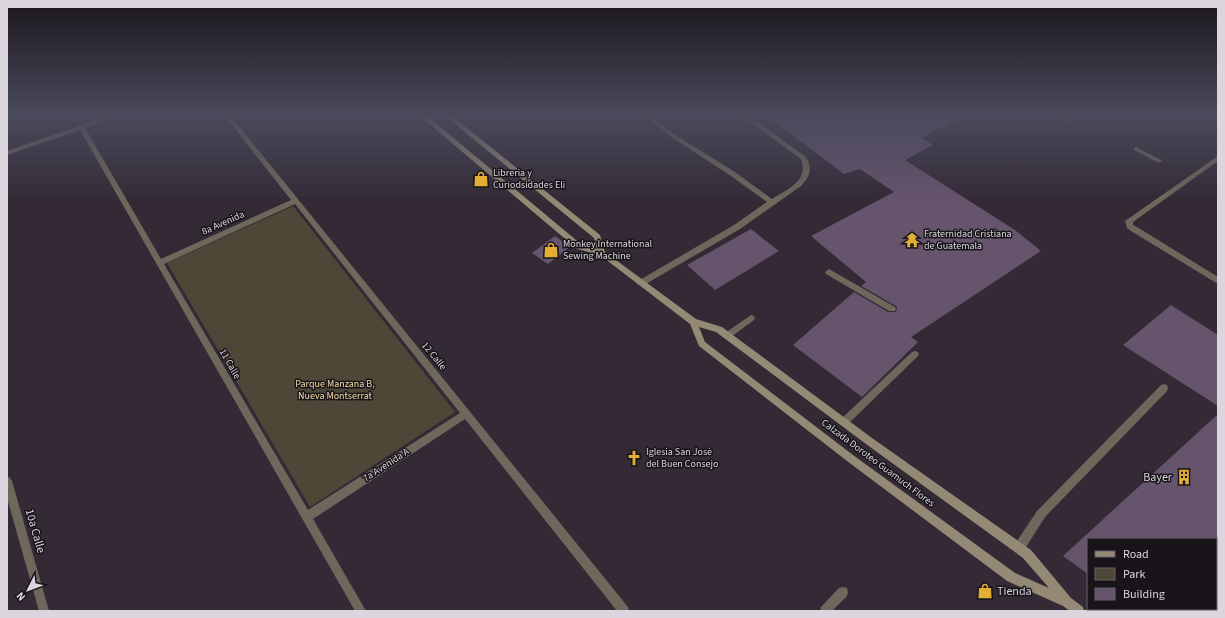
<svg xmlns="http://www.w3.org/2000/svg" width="1225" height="618" viewBox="0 0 1225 618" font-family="'Source Sans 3',sans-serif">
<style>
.green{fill:#4e4636}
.building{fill:#66536c}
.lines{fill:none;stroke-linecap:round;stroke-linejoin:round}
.service{fill:#6e685c;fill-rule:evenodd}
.minor{fill:#6e685c;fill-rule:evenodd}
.secondary{fill:#938975;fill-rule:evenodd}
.labels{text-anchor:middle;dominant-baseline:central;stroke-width:3;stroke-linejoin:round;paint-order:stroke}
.poi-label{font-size:10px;fill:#dbd6dd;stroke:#181419;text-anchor:start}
.street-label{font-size:10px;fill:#dbd6dd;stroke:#181419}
.park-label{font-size:10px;fill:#f8dda7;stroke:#181419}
.near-poi-label{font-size:12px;fill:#dbd6dd;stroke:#181419;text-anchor:end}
.near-street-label{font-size:12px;fill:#dbd6dd;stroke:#181419}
</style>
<rect width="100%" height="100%" fill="#332a35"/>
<!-- green -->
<polygon class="green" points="293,206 455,412 310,507 167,263"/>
<!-- building -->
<g class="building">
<polygon points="766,115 965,115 922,138 933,145 905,160 1015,230 1041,251 911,337 918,342 862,397 793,345 854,292 888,312 896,312 897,308 896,306 861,286 866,282 811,236 894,192 860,169 844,174"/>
<polygon points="751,229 779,251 715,290 687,265"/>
<polygon points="555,236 570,247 548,264 532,253"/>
<polygon points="1171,305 1218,335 1218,406 1123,345"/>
<polygon points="1218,414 1218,539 1088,539 1088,574 1063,556"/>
</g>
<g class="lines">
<!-- service -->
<g class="service">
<path d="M643 115H650L677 136 735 172 772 199C788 189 809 181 801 159L741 115H748L806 157C813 169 810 176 801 186L740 229 644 285H638L637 283 638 281 734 225 767 202 731 176 673 138Z"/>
<polygon points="1060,115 1068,115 1074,119 1071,121"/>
<polygon points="1136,147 1161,160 1162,161 1161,162 1157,162 1134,150 1134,148"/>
<polygon points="1218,156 1218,161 1133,222 1133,225 1137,227 1218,277 1218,284 1131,231 1127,228 1125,221"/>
<polygon points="829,269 895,307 896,309 895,311 889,311 826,274 825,272"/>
<polygon points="751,315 754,316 755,318 754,320 731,337 725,337 724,335 725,333"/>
<polygon points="915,351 918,352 919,354 918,356 847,425 844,426 841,425 839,422 841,419 912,352"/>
<polygon points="1164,384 1167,385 1168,388 1167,391 1045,517 1023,552 1019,553 1015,552 1014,548 1015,544 1037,511 1161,385"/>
</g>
<!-- minor -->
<g class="minor">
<path d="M110 115H119L85 128 161 259 291 200 224 115H230L628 607 629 611H617L465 419 313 519 366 611H355L80 130 7 155V151ZM295 204 460 413 308 510 164 264Z"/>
<polygon points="7,476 10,478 12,481 49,611 39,611 7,498"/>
<polygon points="843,587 847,588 848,592 847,596 832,611 820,611 821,607 839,588"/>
</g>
<!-- secondary -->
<path class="secondary" d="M419 115H426L582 245 597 249 594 238 444 115H451L600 235 605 252 696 319 722 327 872 438 1031 550 1071 598 1083 607 1084 611H1070L1063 606 1007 581 847 461 699 346 690 324 600 255 577 249ZM699 327 716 332 866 444 1023 558 1049 588 1015 573 853 455 705 342Z"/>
</g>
<!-- sky -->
<linearGradient id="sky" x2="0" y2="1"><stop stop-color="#1c171d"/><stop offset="0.57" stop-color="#4a4a5c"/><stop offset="1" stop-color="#4a4a5c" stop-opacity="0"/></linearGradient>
<rect width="1225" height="201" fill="url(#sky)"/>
<!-- icons -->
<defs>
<g id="shop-bare" transform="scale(1.2)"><path d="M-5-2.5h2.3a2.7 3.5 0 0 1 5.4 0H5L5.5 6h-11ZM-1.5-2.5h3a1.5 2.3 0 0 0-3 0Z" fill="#e2af34" stroke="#181419" stroke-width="2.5" paint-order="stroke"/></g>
<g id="temple-bare" transform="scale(1.2)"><path d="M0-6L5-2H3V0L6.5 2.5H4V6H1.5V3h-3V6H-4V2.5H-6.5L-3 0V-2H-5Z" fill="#e2af34" stroke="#181419" stroke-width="2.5" paint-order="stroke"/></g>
<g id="church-bare" transform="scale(1.2)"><path d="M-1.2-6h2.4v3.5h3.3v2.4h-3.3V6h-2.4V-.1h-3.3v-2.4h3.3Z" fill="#e2af34" stroke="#181419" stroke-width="2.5" paint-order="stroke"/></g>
<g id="building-bare" transform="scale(1.2)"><path d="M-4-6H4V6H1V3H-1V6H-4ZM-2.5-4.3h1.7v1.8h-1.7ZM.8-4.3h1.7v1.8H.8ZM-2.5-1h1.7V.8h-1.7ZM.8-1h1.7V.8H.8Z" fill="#e2af34" stroke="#181419" stroke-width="2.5" paint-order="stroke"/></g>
</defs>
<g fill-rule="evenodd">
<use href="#shop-bare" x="481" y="179"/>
<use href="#temple-bare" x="912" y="240"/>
<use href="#shop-bare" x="551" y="250"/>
<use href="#church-bare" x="634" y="458"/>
<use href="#building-bare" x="1184" y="477"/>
<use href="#shop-bare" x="985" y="591"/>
</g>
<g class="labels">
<!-- poi labels -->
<g class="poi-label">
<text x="493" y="173">Libreria y<tspan x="493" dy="12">Curiodsidades Eli</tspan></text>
<text x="924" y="234">Fraternidad Cristiana<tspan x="924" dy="12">de Guatemala</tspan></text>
<text x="563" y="244">Monkey International<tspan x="563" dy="12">Sewing Machine</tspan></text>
<text x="646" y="452">Iglesia San José<tspan x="646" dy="12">del Buen Consejo</tspan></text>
</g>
<!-- street labels -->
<g class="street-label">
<text transform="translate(223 223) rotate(-24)">8a Avenida</text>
<text transform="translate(434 356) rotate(51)">12 Calle</text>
<text transform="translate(230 364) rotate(60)">11 Calle</text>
<text transform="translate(878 463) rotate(37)">Calzada Doroteo Guamuch Flores</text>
<text transform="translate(386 465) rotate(-33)">7a Avenida A</text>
</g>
<!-- park labels -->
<g class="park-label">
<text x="335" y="384">Parque Manzana B,<tspan x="335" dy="12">Nueva Montserrat</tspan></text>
</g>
<!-- near-poi labels -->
<g class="near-poi-label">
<text x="1172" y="477">Bayer</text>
<text x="997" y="591" text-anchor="start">Tienda</text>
</g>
<!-- near-street labels -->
<g class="near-street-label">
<text transform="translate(35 531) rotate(74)">10a Calle</text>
</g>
</g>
<!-- border -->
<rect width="1225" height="618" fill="none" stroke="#dbd6dd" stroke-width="16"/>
<!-- legend -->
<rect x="1087" y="538" width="130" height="72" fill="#181419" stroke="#666267"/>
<rect x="1095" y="551" width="20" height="6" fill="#938975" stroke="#666267"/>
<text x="1123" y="558" font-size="12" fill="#dbd6dd">Road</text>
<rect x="1095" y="568" width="20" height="12" fill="#4e4636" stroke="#666267"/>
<text x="1123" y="578" font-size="12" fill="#dbd6dd">Park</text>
<rect x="1095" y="588" width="20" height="12" fill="#66536c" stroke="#666267"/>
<text x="1123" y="598" font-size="12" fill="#dbd6dd">Building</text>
<!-- north arrow -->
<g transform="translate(28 590) rotate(228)" stroke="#181419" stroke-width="3" paint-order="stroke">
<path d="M0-3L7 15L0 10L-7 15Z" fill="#dbd6dd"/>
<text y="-6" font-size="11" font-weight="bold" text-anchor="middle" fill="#dbd6dd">N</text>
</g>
</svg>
